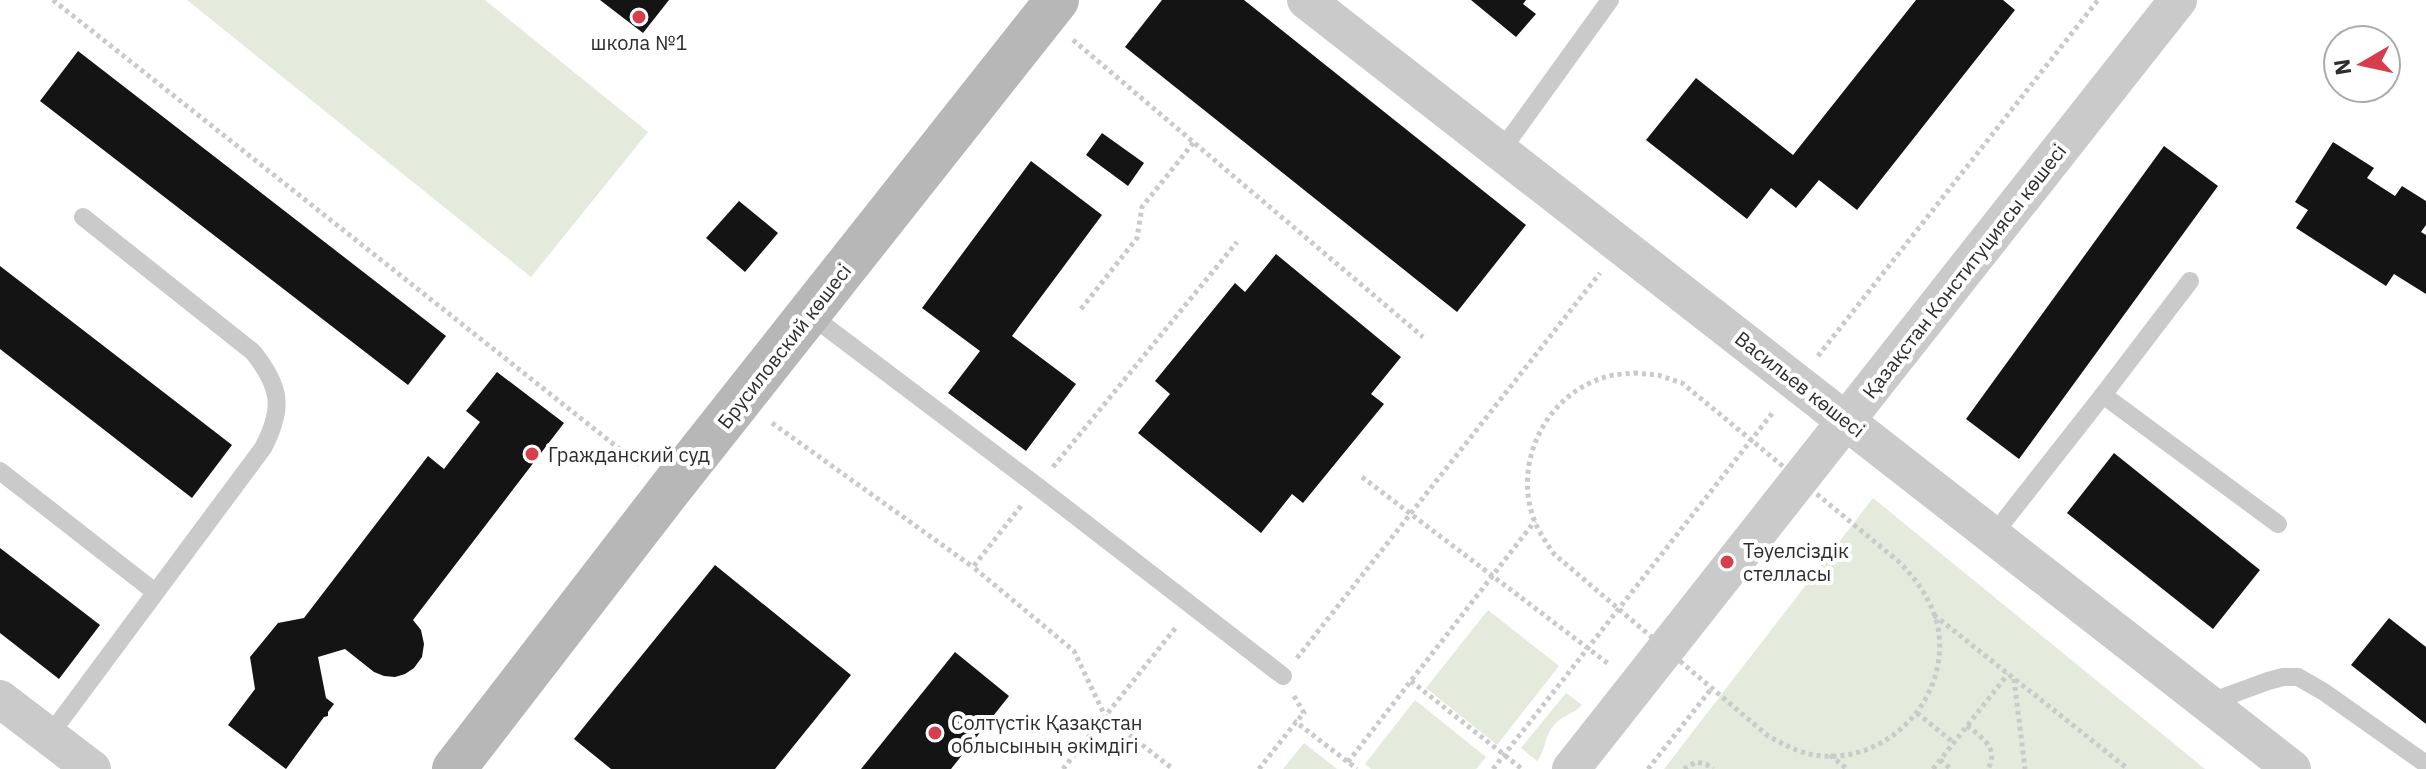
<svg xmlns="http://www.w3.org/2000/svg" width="2426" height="769" viewBox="0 0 2426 769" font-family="'IBM Plex Sans',sans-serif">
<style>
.green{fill:#e4eadc}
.building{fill:#141414}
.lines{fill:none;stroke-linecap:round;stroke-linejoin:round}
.path{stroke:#cacaca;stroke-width:5;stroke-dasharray:4 4;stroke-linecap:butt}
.lane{stroke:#cacaca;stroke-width:18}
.street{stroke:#cacaca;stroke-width:38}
.secondary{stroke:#b7b7b7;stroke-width:44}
.poi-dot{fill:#d63e4e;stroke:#fff;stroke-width:3}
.labels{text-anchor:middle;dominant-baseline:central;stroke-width:8;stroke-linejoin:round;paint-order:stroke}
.poi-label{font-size:20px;fill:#2d2d2d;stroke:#fff;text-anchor:start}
.street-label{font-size:20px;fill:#2d2d2d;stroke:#fff}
</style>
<rect width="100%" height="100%" fill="#fff"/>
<!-- green -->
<g class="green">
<polygon points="187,0 485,0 648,132 531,277"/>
<polygon points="1873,498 2205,769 1664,769"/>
<polygon points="1488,610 1559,666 1497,745 1426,688"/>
<path d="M1566 693 1582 705C1574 714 1562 715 1554 725 1544 736 1546 750 1537 761L1521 748Z"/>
<polygon points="1415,700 1486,757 1476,769 1371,769 1365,764"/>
<polygon points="1304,743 1337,769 1283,769"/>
</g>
<!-- building -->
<g class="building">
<polygon points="600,0 669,0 643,33"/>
<polygon points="1162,0 1244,0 1526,225 1457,312 1125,47"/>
<polygon points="1471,0 1526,0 1523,4 1536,14 1516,37"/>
<polygon points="1916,0 2003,0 2015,10 1857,210 1819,180 1796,208 1771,188 1747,219 1646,140 1696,78 1793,155"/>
<polygon points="78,51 446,336 408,385 40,101"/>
<polygon points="1102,133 1144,163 1128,186 1086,155"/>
<polygon points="2333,142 2374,168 2367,178 2395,196 2402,186 2426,201 2426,225 2421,232 2426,235 2426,294 2394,274 2386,286 2296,228 2308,210 2295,202"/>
<polygon points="2164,146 2218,186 2019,459 1966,419"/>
<polygon points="1031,161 1102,215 1012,336 1076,384 1026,451 948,393 980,351 922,308"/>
<polygon points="739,201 778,233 745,272 706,238"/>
<polygon points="1276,254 1401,357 1371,394 1384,404 1303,503 1292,494 1261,533 1138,433 1170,394 1155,381 1235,283 1245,292"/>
<polygon points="0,266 232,445 192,498 0,349"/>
<polygon points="497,372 564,423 413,620 421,630 424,644 422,657 414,668 405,674 395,677 384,676 374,672 345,649 318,657 326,698 334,704 328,712 328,716 324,717 286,769 228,725 255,689 250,657 278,623 304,618 428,456 444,469 480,422 466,411"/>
<polygon points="2114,453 2260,570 2213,629 2067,513"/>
<polygon points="0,548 100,625 59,679 0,633"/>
<polygon points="715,565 851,675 775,769 611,769 574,739"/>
<polygon points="2389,618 2426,647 2426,724 2351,665"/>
<polygon points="955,652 1009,696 951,769 861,769"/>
</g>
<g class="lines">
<!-- path -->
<g class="path">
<polyline points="53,0 641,466"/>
<polyline points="1073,40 1423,337"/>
<polyline points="1081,309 1137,238 1142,207 1194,142"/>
<polyline points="1818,356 2098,0"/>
<path d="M1634 373 1658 375 1682 383 1898 561C1917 580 1930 598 1937 623 1954 696 1887 767 1814 755 1797 752 1783 744 1768 736L1554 554C1546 542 1538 531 1533 517 1513 458 1549 391 1609 376 1617 374 1626 374 1634 373Z"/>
<polyline points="772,423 973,567"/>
<polyline points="1053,467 1237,242"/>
<polyline points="1362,477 1610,665"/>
<polyline points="1021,506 973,567 1074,651 1105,716 1173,769"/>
<polyline points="1934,615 2128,769"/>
<polyline points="1297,658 1600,273"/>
<polyline points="2014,679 2025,769"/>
<polyline points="1411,681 1522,769"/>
<polyline points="1294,696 1304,713 1296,722"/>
<polyline points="1917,713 1954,743"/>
<path d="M1967 726C1983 738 1999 748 1988 769"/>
<polyline points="1830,755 1847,769"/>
<polyline points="1940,760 1951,769"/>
<polyline points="1348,762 1535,521"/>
<polyline points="1063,769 1177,626"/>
<polyline points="1259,769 1296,722 1357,769"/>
<polyline points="1493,769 1774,411"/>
<polyline points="1648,769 1712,688"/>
<polyline points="1684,769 1696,762 1706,764 1713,769"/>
<polyline points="1933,769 2008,674"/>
</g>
<!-- lane -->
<g class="lane">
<polyline points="1501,151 1610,0"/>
<polyline points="809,314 1037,486 1283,676"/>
<polyline points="2103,395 2278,524"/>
<polyline points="0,471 155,592"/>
<polyline points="1993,535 2103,395 2190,281"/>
<polyline points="2208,703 2268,681 2283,677 2298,677 2324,692 2426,764"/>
<path d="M49 736 263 448C284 408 281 387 253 352L83 217"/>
</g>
<!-- street -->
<g class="street">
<polyline points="1306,0 2292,769"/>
<polyline points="0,699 92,769"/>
<polyline points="1571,769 2178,0"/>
</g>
<!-- secondary -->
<polyline class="secondary" points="454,769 670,489 1057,0"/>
</g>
<!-- markers -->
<g class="poi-dot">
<circle cx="639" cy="17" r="8"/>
<circle cx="532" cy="454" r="8"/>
<circle cx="1727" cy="562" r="8"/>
<circle cx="935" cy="733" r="8"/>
</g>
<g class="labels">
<!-- poi labels -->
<g class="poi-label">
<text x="639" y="42" text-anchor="middle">школа №1</text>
<text x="548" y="454">Гражданский суд</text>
<text x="1743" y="550">Тәуелсіздік<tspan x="1743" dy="23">стелласы</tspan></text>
<text x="951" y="722">Солтүстік Қазақстан<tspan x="951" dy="23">облысының әкімдігі</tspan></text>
</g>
<!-- street labels -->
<g class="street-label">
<text transform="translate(1964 271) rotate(-52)">Қазақстан Конституциясы көшесі</text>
<text transform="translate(784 346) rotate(-52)">Брусиловский көшесі</text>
<text transform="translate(1800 384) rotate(38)">Васильев көшесі</text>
</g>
</g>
<!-- north arrow -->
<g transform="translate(2362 64) rotate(261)"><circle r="38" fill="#ffffff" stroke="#ababab" stroke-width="2"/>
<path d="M0-6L14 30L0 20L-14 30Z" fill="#d63e4e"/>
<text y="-12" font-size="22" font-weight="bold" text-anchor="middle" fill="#2d2d2d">N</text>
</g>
</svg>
